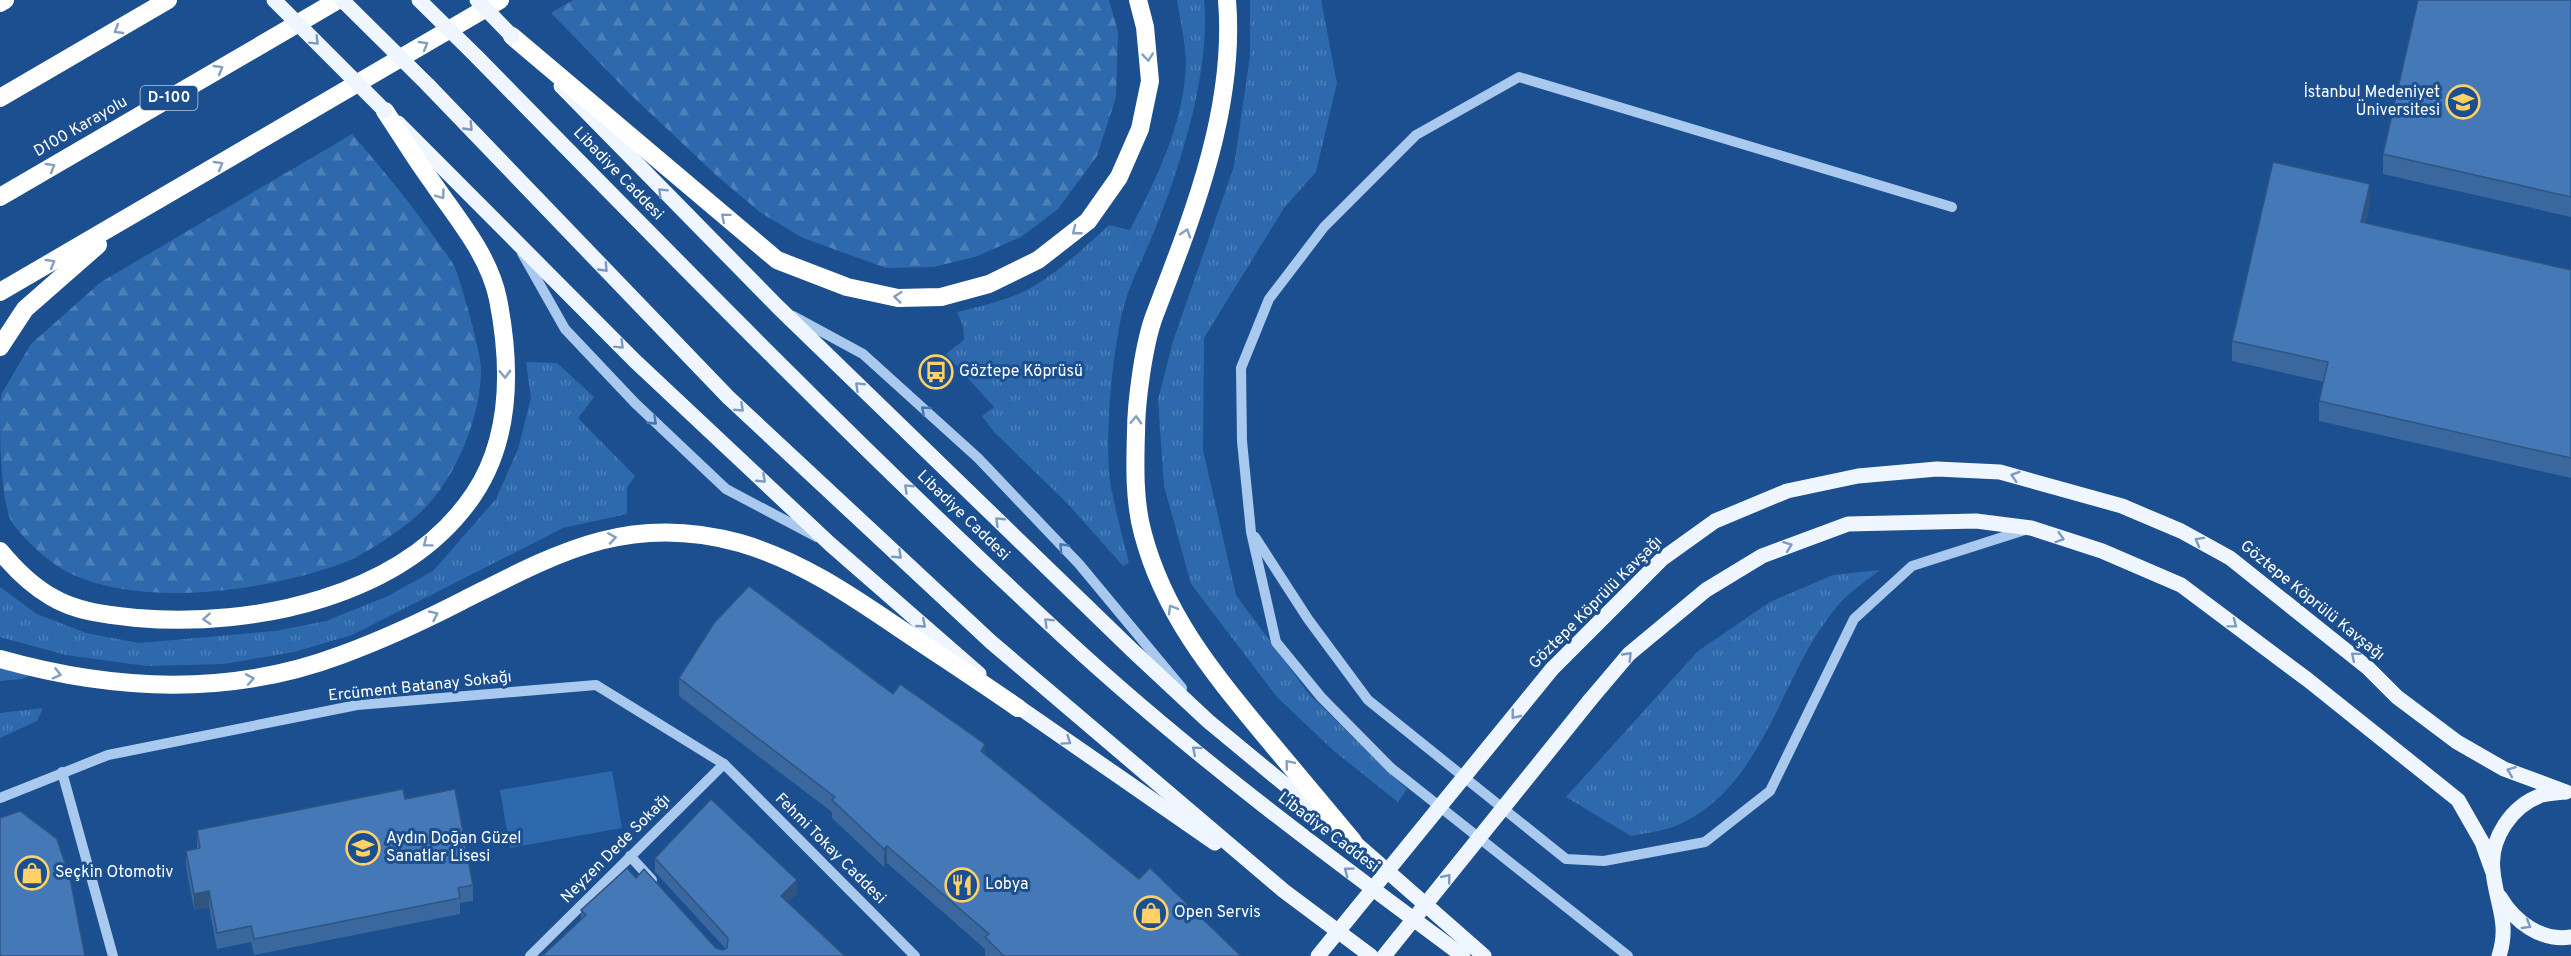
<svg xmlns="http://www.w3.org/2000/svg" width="2571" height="956" viewBox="0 0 2571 956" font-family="Overpass,sans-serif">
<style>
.grass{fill:url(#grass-tufts)}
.forest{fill:url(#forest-firs)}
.pitch{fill:#2e69ad}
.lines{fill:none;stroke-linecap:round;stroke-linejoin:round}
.minor{stroke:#a9c9ee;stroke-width:10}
.major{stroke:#f0f6ff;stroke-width:15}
.highway{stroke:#fff;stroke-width:18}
.major-bridge{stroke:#f0f6ff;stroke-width:15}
.wall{fill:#3a679d}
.shaded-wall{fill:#305480}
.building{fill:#4478b7;stroke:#305480;stroke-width:1.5}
.oneway{stroke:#829ec1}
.oneway2{stroke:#7b9ac1}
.oneway3{stroke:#4674ac}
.labels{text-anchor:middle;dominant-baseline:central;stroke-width:6;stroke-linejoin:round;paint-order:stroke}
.shield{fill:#1b4f8f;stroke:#bbcadd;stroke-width:1.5}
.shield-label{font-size:15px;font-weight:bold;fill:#fff}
.poi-label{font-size:16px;fill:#fff;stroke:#1b4f8f;text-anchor:start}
.street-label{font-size:16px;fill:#fff;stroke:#1b4f8f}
</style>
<defs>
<pattern id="grass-tufts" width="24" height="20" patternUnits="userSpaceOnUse" patternTransform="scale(1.5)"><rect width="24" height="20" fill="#2e69ad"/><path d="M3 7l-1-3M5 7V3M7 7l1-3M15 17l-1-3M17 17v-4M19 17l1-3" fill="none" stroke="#4d80b9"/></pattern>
<pattern id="forest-firs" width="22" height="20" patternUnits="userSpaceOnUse" patternTransform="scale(1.5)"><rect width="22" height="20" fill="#2e69ad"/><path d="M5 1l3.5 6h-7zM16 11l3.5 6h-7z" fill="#4d80b9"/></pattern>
</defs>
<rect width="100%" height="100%" fill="#1b4f8f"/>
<!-- grass -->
<g class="grass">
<path d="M1177 0H1204C1211 70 1180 169 1153 234 1145 254 1135 273 1128 293 1113 334 1103 444 1111 487 1116 513 1123 538 1129 563L1123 566 1066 502 994 432 982 416 994 407 946 354 964 340 963 326 957 312C981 306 1010 300 1032 287 1060 271 1085 247 1109 225L1130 230C1157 177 1183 126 1186 65 1186 44 1180 21 1177 0Z"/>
<polygon points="1250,0 1321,0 1337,83 1316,172 1284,208 1204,338 1203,450 1236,595 1309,694 1407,789 1398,802 1334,751 1277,697 1191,584 1164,486 1158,400 1173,341 1234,166 1250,55"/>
<polygon points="526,362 557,363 594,397 578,418 635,476 627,488 627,514 563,528 352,635 294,652 224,664 146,666 66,655 0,637 0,587 37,614 86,633 139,643 275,631 326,621 388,596 433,571 496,499 518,449 531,398"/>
<path d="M1880 570C1865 582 1846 594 1835 609 1779 677 1766 784 1680 824 1665 831 1646 833 1631 836L1566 797 1698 651 1770 602 1833 575Z"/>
<polygon points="0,660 39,672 22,679 0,681"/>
<polygon points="43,708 37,721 0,738 0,713"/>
</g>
<!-- forest -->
<g class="forest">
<polygon points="573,0 1109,0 1118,32 1116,97 1097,156 1058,209 1021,237 975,257 933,267 886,268 803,238 761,213 717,176 630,94 551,13"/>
<path d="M352 134C382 169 411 203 437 241 443 250 452 260 456 270 463 290 480 349 481 368 482 414 456 478 423 510 409 525 362 557 343 563 269 590 151 608 76 576 52 566 26 542 11 521 0 494 0 435 0 402L2 393 31 344 101 282Z"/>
</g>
<!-- pitch -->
<polygon class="pitch" points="612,771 622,828 510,848 500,790"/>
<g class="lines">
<!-- minor -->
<g class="minor">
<polyline points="522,253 565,329 635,403 726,489 817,537"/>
<polyline points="793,316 863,354 978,458 1079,564 1182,688"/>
<polyline points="1255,537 1308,619 1368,700 1566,859 1604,861 1705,842 1770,791 1854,619 1912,566 2028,529"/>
<polyline points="62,772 113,956"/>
<polyline points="0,798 108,755 357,705 596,685 724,764 915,956"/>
<polyline points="630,856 652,880"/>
<polyline points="530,956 724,764"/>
<polyline points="1628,956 1391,768 1321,697 1276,642 1251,532 1242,441 1241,368 1269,299 1324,227 1416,135 1519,77 1952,207"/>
</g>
<!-- major -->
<g class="major">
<path d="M477 57C671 255 865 454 1069 642 1193 756 1328 856 1463 956"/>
<polyline points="428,85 728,397 991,642 1284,891 1371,956"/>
<polyline points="561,86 778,307 1132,650 1208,721 1353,841 1484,956"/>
<polyline points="398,123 635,361 830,544 979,674"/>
<polyline points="1552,669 1662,559 1715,521 1787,491 1858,476 1937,469 2000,472 2122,506 2181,531 2230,558 2368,668 2397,697 2457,742 2504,769 2566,792"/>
<polyline points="1590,700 1629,654 1706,590 1762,556 1848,524 1976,521 2031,528 2102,551 2181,585 2308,680 2458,800 2482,842 2492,870"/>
<polyline points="1010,701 1215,843"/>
<path d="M2500 897C2514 921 2541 942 2571 937"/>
<path d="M2499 956C2510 923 2496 903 2493 871 2489 839 2512 805 2542 795 2549 793 2557 793 2565 792"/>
</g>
<!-- highway -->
<g class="highway">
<path d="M1227 0C1236 108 1193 215 1155 314 1144 342 1136 402 1136 432 1135 465 1134 502 1143 534 1164 613 1210 669 1261 731 1292 768 1322 804 1353 841"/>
<polyline points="0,3 5,0"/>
<polyline points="512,36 777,260 847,287 898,298 941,297 989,284 1038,260 1088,221 1119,177 1140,129 1150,81 1145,27 1138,0"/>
<polyline points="0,98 168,0"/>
<polyline points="0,197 338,0"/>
<polyline points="0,292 500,0"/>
<polyline points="0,347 25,309 98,245"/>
<path d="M0 551C14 568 31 585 50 596 76 612 107 615 137 618 253 628 405 597 474 494 512 437 511 365 498 299 489 255 458 220 433 183 416 160 401 135 385 111"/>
<path d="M0 659C113 691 229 697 341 655 382 640 423 621 462 601 557 553 629 512 740 543 799 560 849 594 899 628 939 655 979 681 1018 708"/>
</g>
<!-- major-bridge -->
<g class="major-bridge">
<polyline points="274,0 385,111"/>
<polyline points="342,0 428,85"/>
<polyline points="419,0 477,57"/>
<polyline points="477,0 512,36"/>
<polyline points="1318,956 1552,669"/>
<polyline points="1384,956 1590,700"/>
</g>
</g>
<!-- wall -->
<g class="wall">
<polygon points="2571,0 2571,217 2383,174 2383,154"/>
<polygon points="2370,205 2365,223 2571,270 2571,478 2319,421 2319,401 2324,382 2232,361 2232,341"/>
<polygon points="679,678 893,694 985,755 1139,879 1241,956 987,956 985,955 985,949 887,863 884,867 832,818 832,812 679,696"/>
<polygon points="405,799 473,885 473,901 460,903 460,914 254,955 251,942 217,949 209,907 194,910 186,867 186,851 197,848 197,830"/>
<polygon points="655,858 797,893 788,902 845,956 542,956 581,920 581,910 636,878 716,948 723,950 726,949 655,872"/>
</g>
<!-- shaded-wall -->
<g class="shaded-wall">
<polygon points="2370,184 2370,205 2361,242 2361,222"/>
<polygon points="985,744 985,762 981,751"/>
<polygon points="887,846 887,863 884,867 884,849"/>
<polygon points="797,880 797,893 781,909 781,896"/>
<polygon points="209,891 209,907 194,910 194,894"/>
</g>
<!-- building -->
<g class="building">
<polygon points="2418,0 2571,0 2571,197 2383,154"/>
<polygon points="2273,162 2370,184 2361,222 2571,270 2571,458 2319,401 2328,362 2232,341"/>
<polygon points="749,586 893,694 900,684 985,744 981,751 1139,879 1150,868 1241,956 1004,956 985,937 989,934 887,846 884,849 832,800 835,797 679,678 714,623"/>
<polygon points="403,789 405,799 455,789 473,885 458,888 460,898 254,939 251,926 217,933 209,891 194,894 186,851 200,848 197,830"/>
<polygon points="711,799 797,880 781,896 845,956 542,956 586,915 581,910 627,868 636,878 644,869 716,948 723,950 727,948 728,938 655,858"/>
<polygon points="20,811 57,839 70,878 85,956 0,956 0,818"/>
</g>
<!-- one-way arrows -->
<defs><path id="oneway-chevron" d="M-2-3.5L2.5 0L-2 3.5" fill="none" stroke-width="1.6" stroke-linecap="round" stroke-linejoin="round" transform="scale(1.5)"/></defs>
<g class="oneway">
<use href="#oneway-chevron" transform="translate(118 30) rotate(150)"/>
<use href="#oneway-chevron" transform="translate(424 45) rotate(-30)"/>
<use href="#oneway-chevron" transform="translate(1148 57) rotate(84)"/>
<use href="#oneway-chevron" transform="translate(219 69) rotate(-30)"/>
<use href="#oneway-chevron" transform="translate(219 165) rotate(-30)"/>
<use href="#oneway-chevron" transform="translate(51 167) rotate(-30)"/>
<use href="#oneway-chevron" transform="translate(441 195) rotate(54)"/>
<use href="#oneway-chevron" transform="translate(725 217) rotate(-140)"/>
<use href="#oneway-chevron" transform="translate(1076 231) rotate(142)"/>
<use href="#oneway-chevron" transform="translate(1186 233) rotate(-72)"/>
<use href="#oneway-chevron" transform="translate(51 263) rotate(-30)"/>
<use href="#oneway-chevron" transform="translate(898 297) rotate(-174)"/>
<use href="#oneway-chevron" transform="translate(505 374) rotate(88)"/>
<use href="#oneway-chevron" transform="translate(1136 420) rotate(-88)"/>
<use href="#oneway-chevron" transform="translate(612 538) rotate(-9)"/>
<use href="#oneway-chevron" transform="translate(427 543) rotate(143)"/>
<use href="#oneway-chevron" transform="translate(1172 609) rotate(-120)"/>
<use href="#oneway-chevron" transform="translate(434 615) rotate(-25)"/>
<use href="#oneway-chevron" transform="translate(207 619) rotate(176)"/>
<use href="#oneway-chevron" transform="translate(57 674) rotate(15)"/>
<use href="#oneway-chevron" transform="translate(250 679) rotate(-10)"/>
<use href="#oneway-chevron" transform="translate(1289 764) rotate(-130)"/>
</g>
<g class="oneway2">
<use href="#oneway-chevron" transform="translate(315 41) rotate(45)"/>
<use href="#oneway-chevron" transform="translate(469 127) rotate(46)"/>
<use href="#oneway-chevron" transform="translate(662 192) rotate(-135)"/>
<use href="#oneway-chevron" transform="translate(604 268) rotate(46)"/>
<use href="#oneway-chevron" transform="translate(620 345) rotate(45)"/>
<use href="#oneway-chevron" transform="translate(859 386) rotate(-136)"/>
<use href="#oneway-chevron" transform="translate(740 408) rotate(43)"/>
<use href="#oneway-chevron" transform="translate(2015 476) rotate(-163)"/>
<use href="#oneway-chevron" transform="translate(762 479) rotate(43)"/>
<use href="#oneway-chevron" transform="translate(908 488) rotate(-136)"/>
<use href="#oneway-chevron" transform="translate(999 521) rotate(-136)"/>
<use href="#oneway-chevron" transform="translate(2060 538) rotate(17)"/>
<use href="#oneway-chevron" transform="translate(2199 541) rotate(-151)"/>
<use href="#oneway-chevron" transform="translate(1788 546) rotate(-20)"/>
<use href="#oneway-chevron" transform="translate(898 555) rotate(43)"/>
<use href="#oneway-chevron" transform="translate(1048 622) rotate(-136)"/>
<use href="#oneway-chevron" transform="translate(922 624) rotate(41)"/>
<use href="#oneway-chevron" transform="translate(2233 624) rotate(37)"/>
<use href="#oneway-chevron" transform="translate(1628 656) rotate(-46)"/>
<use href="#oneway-chevron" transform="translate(2355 656) rotate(-140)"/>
<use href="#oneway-chevron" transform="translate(1515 715) rotate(129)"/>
<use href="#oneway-chevron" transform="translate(1067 741) rotate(34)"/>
<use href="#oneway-chevron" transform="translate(1196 750) rotate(-140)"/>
<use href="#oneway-chevron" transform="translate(2511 771) rotate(-159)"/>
<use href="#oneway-chevron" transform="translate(1348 871) rotate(-143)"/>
<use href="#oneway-chevron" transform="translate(1447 878) rotate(-51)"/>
<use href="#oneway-chevron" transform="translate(2527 925) rotate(31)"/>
</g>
<g class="oneway3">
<use href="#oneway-chevron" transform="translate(925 410) rotate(-138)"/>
<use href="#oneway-chevron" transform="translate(653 421) rotate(43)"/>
<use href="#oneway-chevron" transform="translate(1063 547) rotate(-133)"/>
</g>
<!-- icons -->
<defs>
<g id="university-ring" transform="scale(1.725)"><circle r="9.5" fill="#1b4f8f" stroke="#ffd166" stroke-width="1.5"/><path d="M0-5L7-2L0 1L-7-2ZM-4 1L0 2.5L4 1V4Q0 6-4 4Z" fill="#ffd166"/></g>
<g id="bus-ring" transform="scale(1.725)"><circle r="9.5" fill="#1b4f8f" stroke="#ffd166" stroke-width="1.5"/><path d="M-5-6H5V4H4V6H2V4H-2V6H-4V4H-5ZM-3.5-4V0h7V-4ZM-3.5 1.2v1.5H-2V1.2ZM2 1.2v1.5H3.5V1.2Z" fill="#ffd166"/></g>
<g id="school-ring" transform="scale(1.725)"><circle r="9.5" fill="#1b4f8f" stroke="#ffd166" stroke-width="1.5"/><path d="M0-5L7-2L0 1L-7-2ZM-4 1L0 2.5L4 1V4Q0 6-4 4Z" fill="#ffd166"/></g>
<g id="shop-ring" transform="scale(1.725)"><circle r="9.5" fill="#1b4f8f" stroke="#ffd166" stroke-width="1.5"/><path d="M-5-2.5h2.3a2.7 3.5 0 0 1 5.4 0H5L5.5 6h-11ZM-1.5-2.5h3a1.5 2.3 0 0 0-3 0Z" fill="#ffd166"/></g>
<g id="restaurant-ring" transform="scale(1.725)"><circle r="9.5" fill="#1b4f8f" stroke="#ffd166" stroke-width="1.5"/><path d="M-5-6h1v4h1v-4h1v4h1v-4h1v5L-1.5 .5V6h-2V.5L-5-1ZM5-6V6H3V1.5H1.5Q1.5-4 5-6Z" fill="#ffd166"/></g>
</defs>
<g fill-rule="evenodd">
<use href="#university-ring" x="2463" y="102"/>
<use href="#bus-ring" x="936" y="372"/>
<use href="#school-ring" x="363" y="848"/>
<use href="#shop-ring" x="32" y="873"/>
<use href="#restaurant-ring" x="962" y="885"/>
<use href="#shop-ring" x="1151" y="913"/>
</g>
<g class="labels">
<!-- shield labels -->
<rect class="shield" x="140.5" y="86" width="57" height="24" rx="4.5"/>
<g class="shield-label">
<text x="169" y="98">D-100</text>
</g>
<!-- poi labels -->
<g class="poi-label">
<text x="2440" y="93" text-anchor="end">İstanbul Medeniyet<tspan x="2440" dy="18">Üniversitesi</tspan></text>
<text x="959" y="372">Göztepe Köprüsü</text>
<text x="386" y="839">Aydın Doğan Güzel<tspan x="386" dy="18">Sanatlar Lisesi</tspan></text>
<text x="55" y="873">Seçkin Otomotiv</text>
<text x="985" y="885">Lobya</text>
<text x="1174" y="913">Open Servis</text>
</g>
<!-- street labels -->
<g class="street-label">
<text transform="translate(81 127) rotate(-30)">D100 Karayolu</text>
<text transform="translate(618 174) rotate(46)">Libadiye Caddesi</text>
<text transform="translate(963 516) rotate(44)">Libadiye Caddesi</text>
<text transform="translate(2312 601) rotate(39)">Göztepe Köprülü Kavşağı</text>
<text transform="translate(1596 603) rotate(-45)">Göztepe Köprülü Kavşağı</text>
<text transform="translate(420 687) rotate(-6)">Ercüment Batanay Sokağı</text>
<text transform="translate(1328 833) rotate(37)">Libadiye Caddesi</text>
<text transform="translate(616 849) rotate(-45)">Neyzen Dede Sokağı</text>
<text transform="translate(830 849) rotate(45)">Fehmi Tokay Caddesi</text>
</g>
</g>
</svg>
